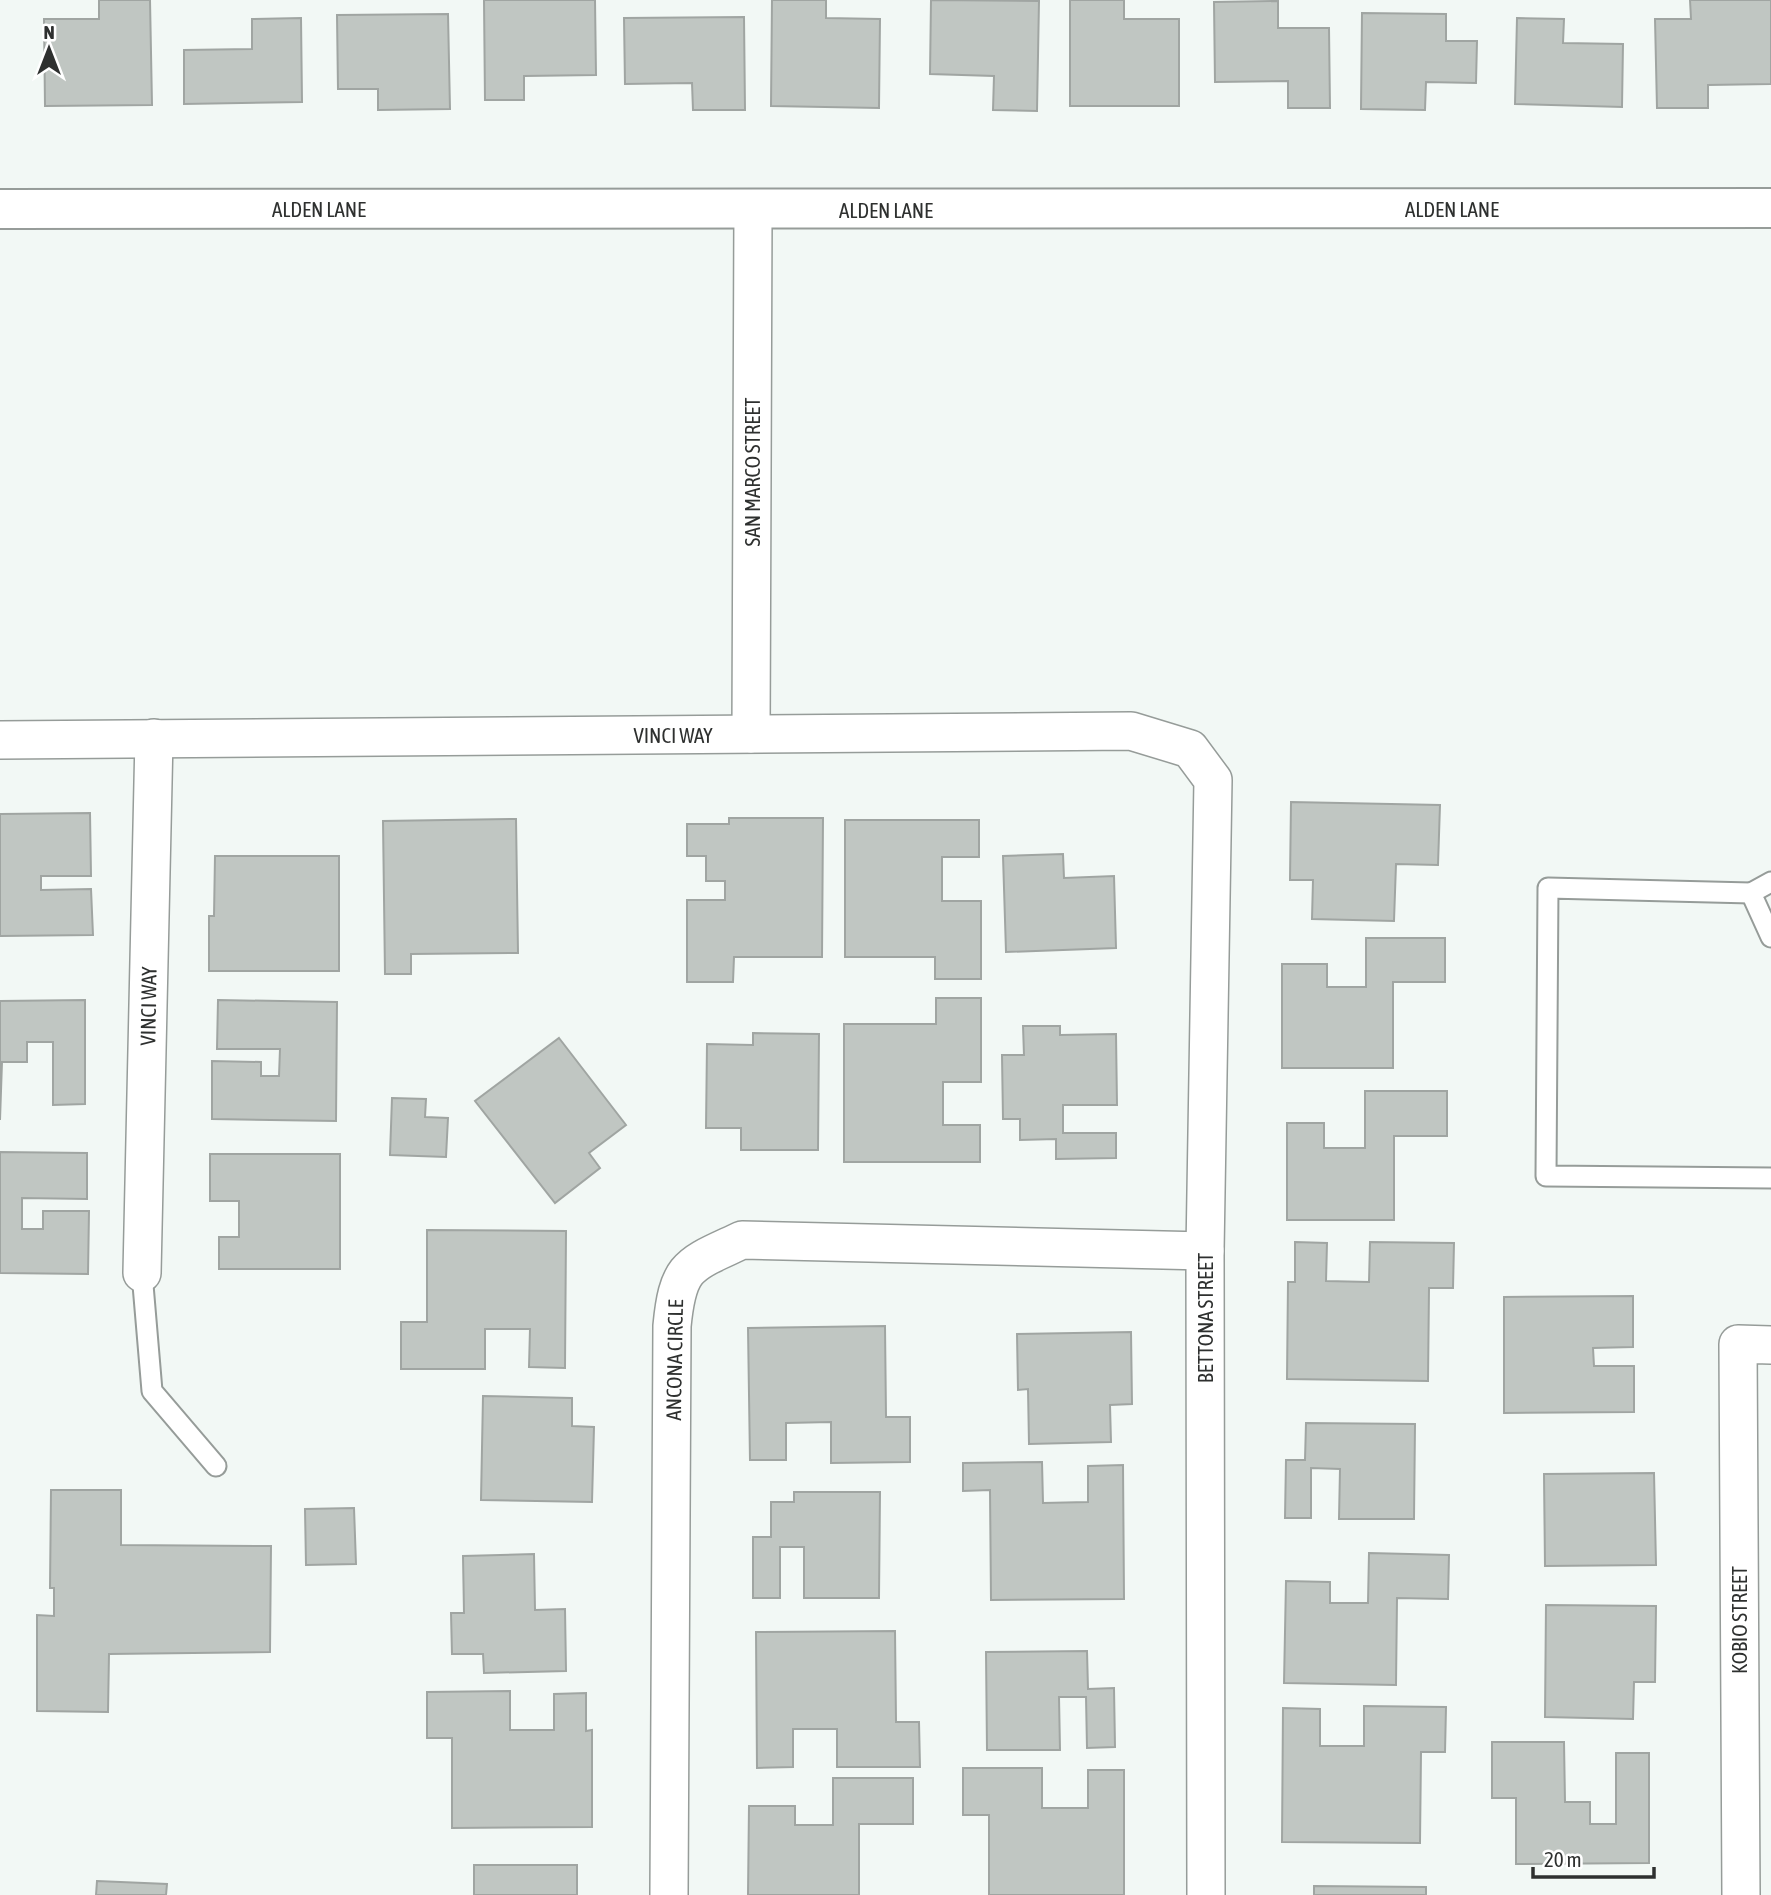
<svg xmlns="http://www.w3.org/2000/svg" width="1771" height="1895" viewBox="0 0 1771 1895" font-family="'Asap Condensed',sans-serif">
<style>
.building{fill:#c0c6c2;stroke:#a0a5a2;stroke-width:2}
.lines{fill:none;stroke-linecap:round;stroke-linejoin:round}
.lane-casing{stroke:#969c99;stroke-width:23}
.street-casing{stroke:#969c99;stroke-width:40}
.secondary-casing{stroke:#969c99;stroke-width:42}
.lane{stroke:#fff;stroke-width:19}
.street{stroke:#fff;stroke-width:37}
.secondary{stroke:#fff;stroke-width:38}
.labels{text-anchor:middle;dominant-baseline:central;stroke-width:7;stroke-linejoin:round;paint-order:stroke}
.street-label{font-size:21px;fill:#2e302f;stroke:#fff}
</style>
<rect width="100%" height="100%" fill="#f2f8f5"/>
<!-- building -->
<g class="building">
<polygon points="99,0 150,0 152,105 45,106 44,19 99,19"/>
<polygon points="484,0 595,0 596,75 524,76 524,100 485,100"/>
<polygon points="772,0 826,0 826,18 880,19 879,108 771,106"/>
<polygon points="931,0 1039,1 1037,111 993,110 994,76 930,74"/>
<polygon points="1070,0 1124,0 1124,19 1179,19 1179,106 1070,106"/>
<polygon points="1690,0 1771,0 1771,84 1708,85 1708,108 1657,108 1655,19 1691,19"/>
<polygon points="1278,1 1278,28 1329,28 1330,108 1288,108 1288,81 1215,82 1214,2"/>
<polygon points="1362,13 1446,14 1446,41 1477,41 1476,83 1426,82 1425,110 1361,109"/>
<polygon points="448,14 450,109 378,110 378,89 338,89 337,15"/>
<polygon points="744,17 745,110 693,110 692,83 625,84 624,18"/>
<polygon points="301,18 302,102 184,104 184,50 252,49 252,19"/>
<polygon points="1517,18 1564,19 1563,43 1623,44 1622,107 1515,104"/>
<polygon points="1291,802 1440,805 1438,865 1396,864 1394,921 1312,919 1313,880 1290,880"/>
<polygon points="90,813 91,876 41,876 41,890 91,889 93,935 0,936 0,814"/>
<polygon points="729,818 823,818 822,957 734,957 733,982 687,982 687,900 725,900 725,881 706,881 706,856 687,856 687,824 729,824"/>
<polygon points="516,819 518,953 411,954 411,974 385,974 383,821"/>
<polygon points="845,820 979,820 979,857 942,857 942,901 981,901 981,979 935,979 935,957 845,957"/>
<polygon points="1063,854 1064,878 1114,876 1116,948 1006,952 1003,856"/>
<polygon points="215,856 339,856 339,971 209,971 209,916 214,916"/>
<polygon points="1366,938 1445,938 1445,982 1393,982 1393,1068 1282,1068 1282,964 1327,964 1327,987 1366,987"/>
<polygon points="936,998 981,998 981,1082 943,1082 943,1125 980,1125 980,1162 844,1162 844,1024 936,1024"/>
<polygon points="85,1000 85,1104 53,1105 53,1042 27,1042 27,1062 2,1062 0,1120 0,1001"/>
<polygon points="218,1000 337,1002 336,1121 212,1119 212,1061 261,1062 261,1076 279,1076 280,1049 217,1049"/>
<polygon points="1023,1026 1060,1026 1060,1035 1116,1034 1117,1105 1063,1105 1063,1133 1116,1133 1116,1158 1056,1159 1056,1139 1020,1140 1020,1119 1003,1119 1002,1055 1024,1055"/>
<polygon points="753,1033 819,1034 818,1150 741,1150 741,1128 706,1128 707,1044 753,1045"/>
<polygon points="559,1038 626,1125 589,1153 600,1168 555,1203 475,1101"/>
<polygon points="1365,1091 1447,1091 1447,1136 1394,1136 1394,1220 1287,1220 1287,1123 1324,1123 1324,1148 1365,1148"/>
<polygon points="392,1098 426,1099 425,1117 448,1118 446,1157 390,1155"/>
<polygon points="0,1152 87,1153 87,1199 22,1198 22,1229 43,1229 43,1211 89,1211 88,1274 0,1273"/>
<polygon points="210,1154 340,1154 340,1269 219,1269 219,1237 239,1237 239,1201 210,1201"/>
<polygon points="427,1230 566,1231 565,1368 529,1367 530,1329 485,1329 485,1369 401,1369 401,1322 427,1322"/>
<polygon points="1295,1242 1327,1243 1326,1281 1369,1282 1370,1242 1454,1243 1453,1288 1429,1288 1428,1381 1287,1379 1288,1282 1295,1282"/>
<polygon points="1633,1296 1633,1347 1593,1348 1594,1366 1634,1366 1634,1412 1504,1413 1504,1297"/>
<polygon points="885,1326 886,1417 910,1417 910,1462 831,1463 831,1422 786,1423 786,1460 750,1460 748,1328"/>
<polygon points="1131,1332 1132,1404 1110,1405 1111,1442 1029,1444 1028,1389 1018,1390 1017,1334"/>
<polygon points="483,1396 572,1398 572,1426 594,1427 592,1502 481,1500"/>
<polygon points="1306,1423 1415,1424 1414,1519 1339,1519 1340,1469 1311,1468 1311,1518 1285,1518 1286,1460 1305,1460"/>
<polygon points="1042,1462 1043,1503 1088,1502 1088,1466 1123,1465 1124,1599 991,1600 990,1490 963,1491 963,1463"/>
<polygon points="1654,1473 1656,1565 1545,1566 1544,1474"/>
<polygon points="51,1490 121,1490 121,1545 271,1546 270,1652 109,1654 108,1712 37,1711 37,1615 54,1616 54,1588 50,1588"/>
<polygon points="794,1492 880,1492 879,1598 804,1598 804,1547 780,1547 780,1598 753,1598 753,1537 771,1537 771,1502 794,1502"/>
<polygon points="354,1508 356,1564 306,1565 305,1509"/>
<polygon points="1369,1553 1449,1555 1448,1599 1397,1598 1396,1685 1284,1683 1286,1581 1330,1582 1330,1603 1368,1603"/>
<polygon points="534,1554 535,1610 565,1609 566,1671 484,1673 483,1654 452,1654 451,1613 464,1613 463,1556"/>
<polygon points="1546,1605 1656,1606 1655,1682 1634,1682 1633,1719 1545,1717"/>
<polygon points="895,1631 896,1722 919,1722 920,1767 837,1767 837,1729 793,1729 793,1767 757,1768 756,1632"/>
<polygon points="1087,1651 1088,1689 1114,1688 1115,1747 1087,1748 1086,1697 1059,1697 1060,1750 987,1750 986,1652"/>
<polygon points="510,1691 510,1730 554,1730 554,1694 586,1693 586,1731 592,1730 592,1827 452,1828 452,1738 427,1738 427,1692"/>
<polygon points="1364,1706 1446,1707 1445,1752 1421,1752 1420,1843 1282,1842 1283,1708 1320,1709 1320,1746 1364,1746"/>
<polygon points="1492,1742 1564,1742 1565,1802 1590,1802 1590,1824 1616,1824 1616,1753 1649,1753 1649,1863 1516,1864 1516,1798 1492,1798"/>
<polygon points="963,1768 1042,1768 1042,1808 1088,1808 1088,1770 1124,1770 1124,1895 989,1895 989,1815 963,1815"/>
<polygon points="833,1778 913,1778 913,1824 859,1824 859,1895 748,1895 749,1806 795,1806 795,1825 833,1825"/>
<rect x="474" y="1865" width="103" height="30"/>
<polygon points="97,1881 167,1884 166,1895 96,1895"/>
<polygon points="1314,1886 1426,1887 1426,1895 1314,1895"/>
</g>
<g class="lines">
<!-- lane casing -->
<g class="lane-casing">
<g id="lane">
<polyline points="1771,882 1751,893 1771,937"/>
<polyline points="1751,893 1548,888 1546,1176 1771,1178"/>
<polyline points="142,1273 152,1391 216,1466"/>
</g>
</g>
<!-- street casing -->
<g class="street-casing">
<g id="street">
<polyline points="751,734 753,210"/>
<polyline points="0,740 1131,731 1190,749 1213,780 1205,1251 1206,1895"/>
<polyline points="142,1273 154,738"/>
<path d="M669 1895 672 1326C678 1264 689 1265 742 1240L1205 1251"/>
<polyline points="1741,1895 1738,1344 1771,1345"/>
</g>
</g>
<!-- secondary casing -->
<g class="secondary-casing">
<polyline id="secondary" points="0,209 1771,208"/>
</g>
<!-- lane -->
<use href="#lane" class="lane"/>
<!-- street -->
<use href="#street" class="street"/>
<!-- secondary -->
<use href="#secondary" class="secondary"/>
</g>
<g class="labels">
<!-- street labels -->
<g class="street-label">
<text x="319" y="209">ALDEN LANE</text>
<text x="1452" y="209">ALDEN LANE</text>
<text x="886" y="210">ALDEN LANE</text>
<text transform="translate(752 472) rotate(-90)">SAN MARCO STREET</text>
<text x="673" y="735">VINCI WAY</text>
<text transform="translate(148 1006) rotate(-89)">VINCI WAY</text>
<text transform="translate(1205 1318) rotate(-90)">BETTONA STREET</text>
<text transform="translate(674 1360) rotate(-89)">ANCONA CIRCLE</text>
<text transform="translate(1739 1620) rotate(-90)">KOBIO STREET</text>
</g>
</g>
<!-- north arrow -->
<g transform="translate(49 49)" stroke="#ffffff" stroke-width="5" paint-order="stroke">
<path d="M0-5L12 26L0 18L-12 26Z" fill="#2e302f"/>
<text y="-10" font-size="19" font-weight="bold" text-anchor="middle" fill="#2e302f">N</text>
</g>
<!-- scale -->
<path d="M1533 1867v10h121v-10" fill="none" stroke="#2e302f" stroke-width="3.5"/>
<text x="1544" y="1867" font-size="21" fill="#2e302f" stroke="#ffffff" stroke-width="5" paint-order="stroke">20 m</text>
</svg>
